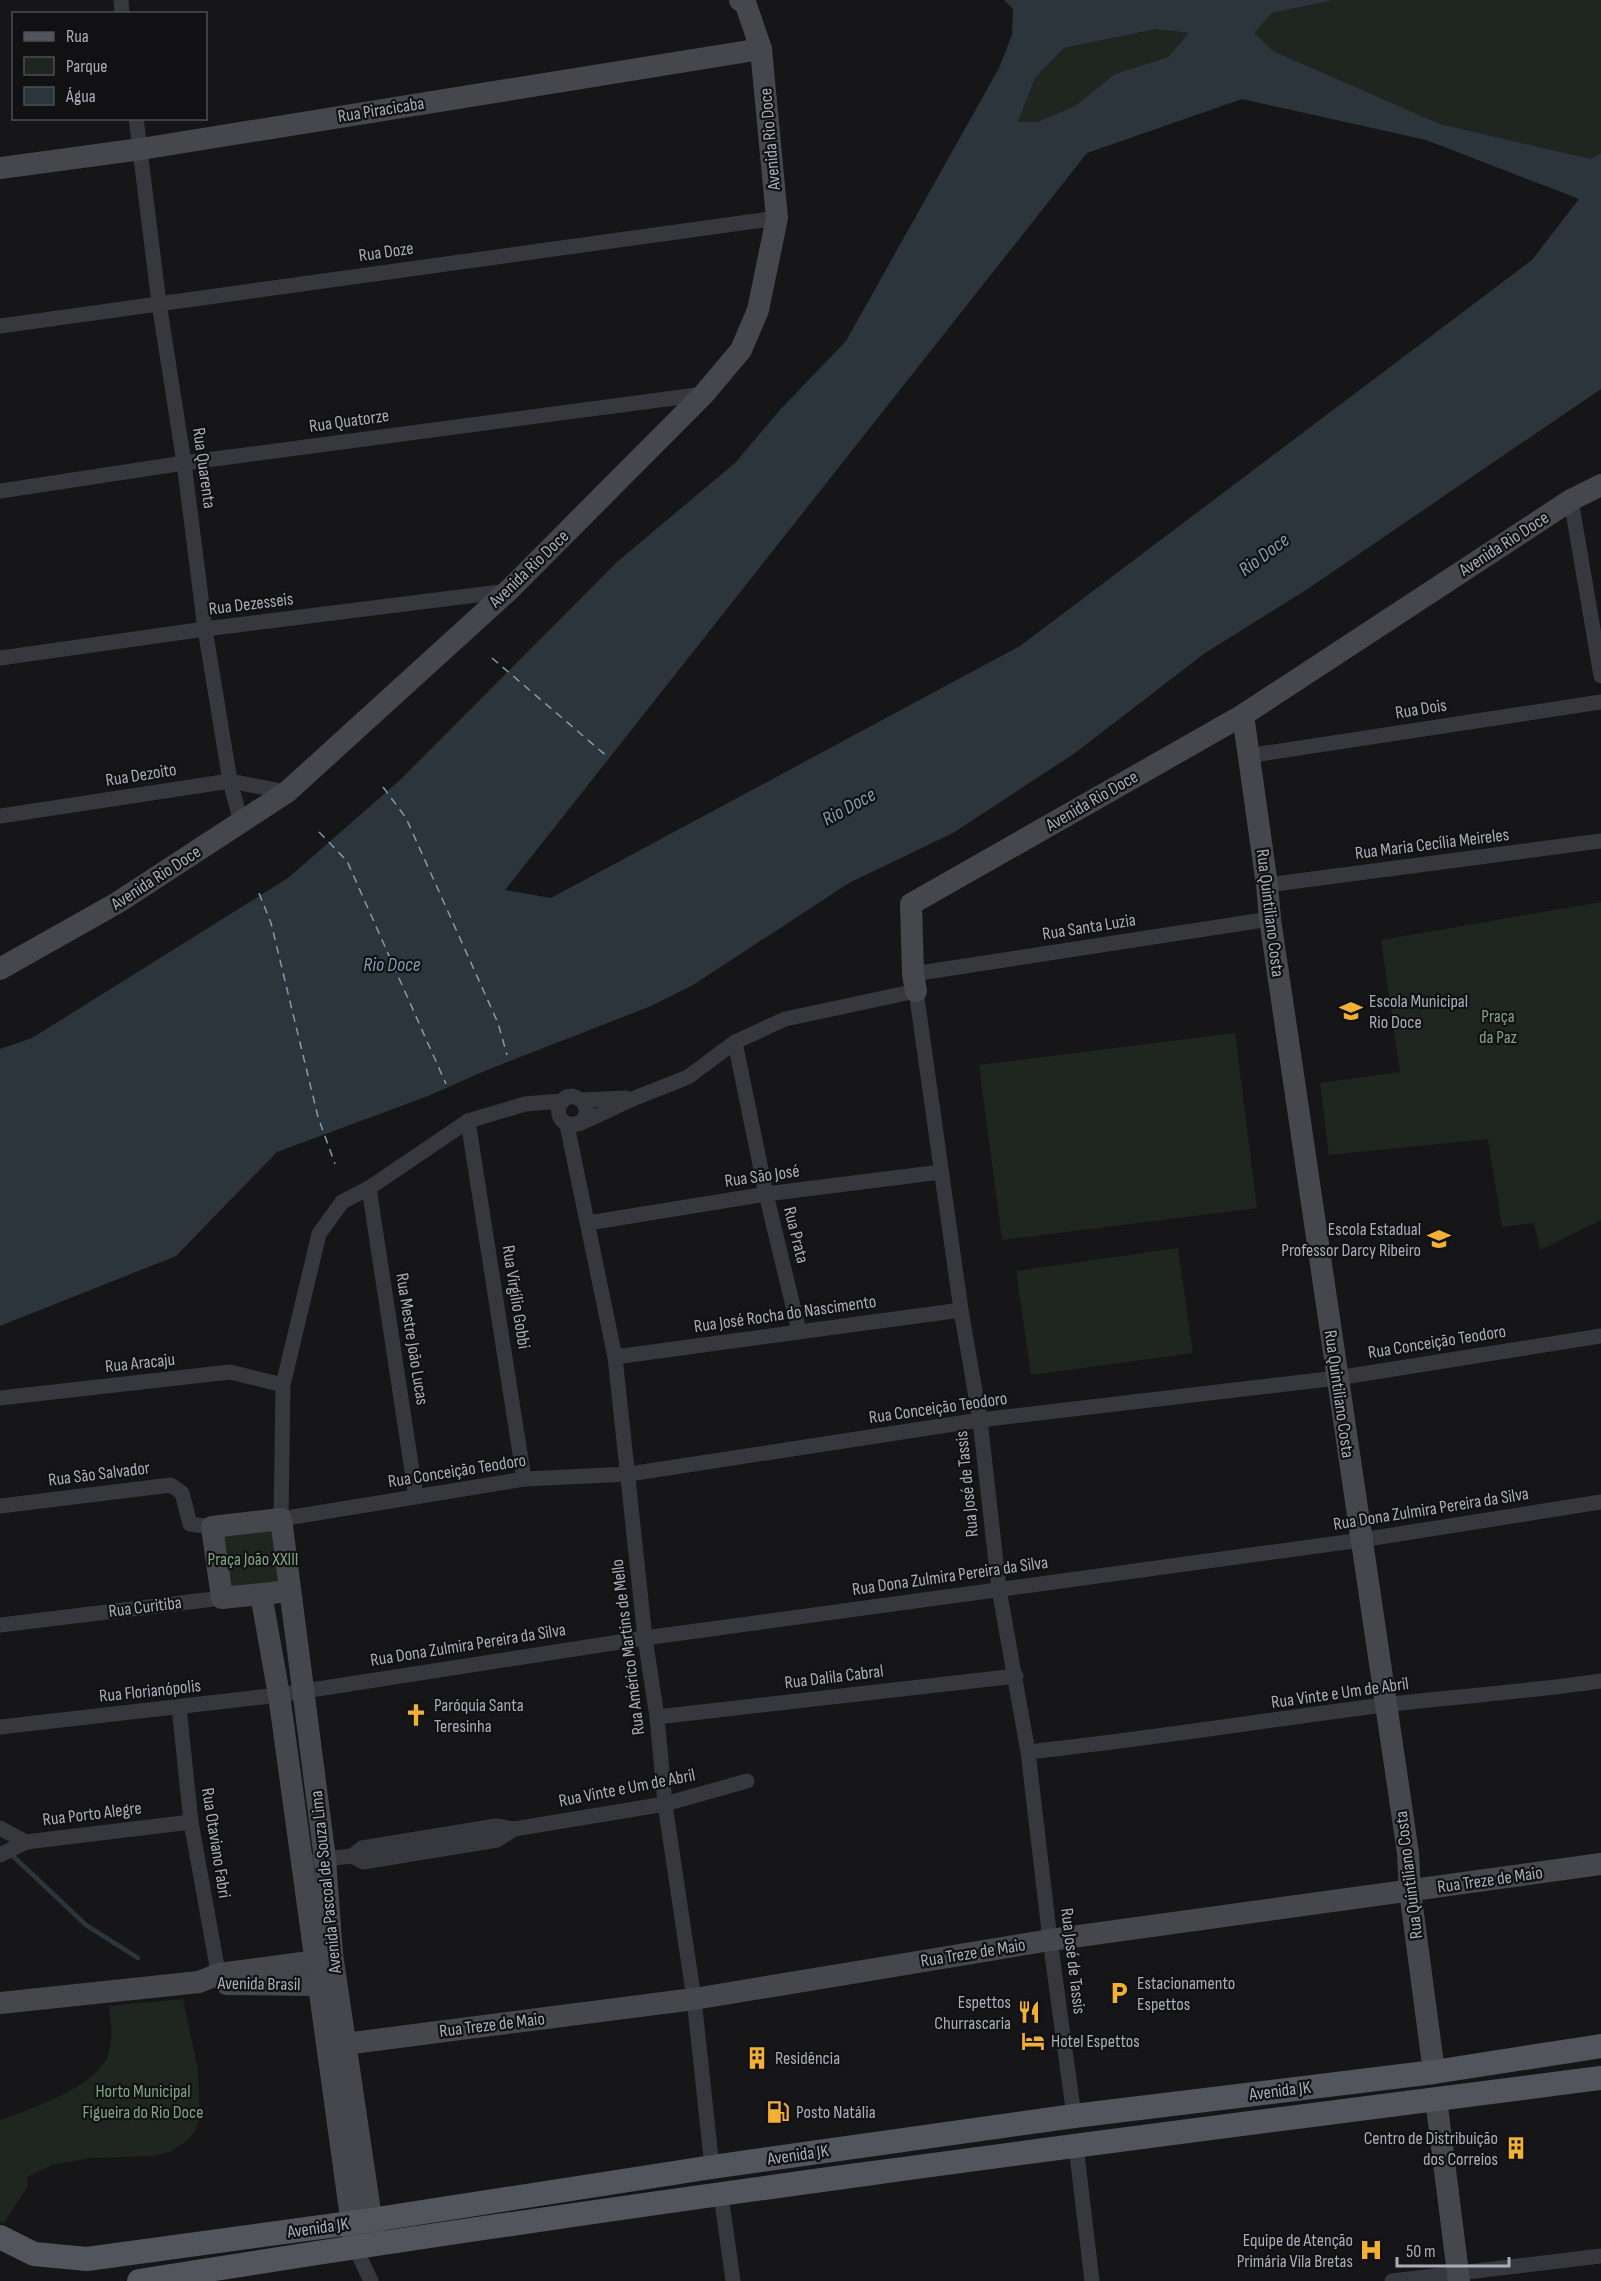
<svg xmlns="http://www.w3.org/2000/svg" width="1601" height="2281" viewBox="0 0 1601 2281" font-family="'Sofia Sans Condensed',sans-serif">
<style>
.green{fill:#1e261f}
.water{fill:#2c353c;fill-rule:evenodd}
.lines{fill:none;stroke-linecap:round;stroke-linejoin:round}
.stream{stroke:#2c353c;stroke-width:4.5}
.ferry{stroke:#7f9bb3;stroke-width:1.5;stroke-dasharray:8 6;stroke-linecap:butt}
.street{stroke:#37383d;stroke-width:15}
.secondary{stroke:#45474d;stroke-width:22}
.primary{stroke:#53555c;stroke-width:24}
.labels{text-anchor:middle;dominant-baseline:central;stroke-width:4.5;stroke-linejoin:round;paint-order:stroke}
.street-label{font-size:18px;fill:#a8adb8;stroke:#111113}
.poi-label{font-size:18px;fill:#a8adb8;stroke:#111113;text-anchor:start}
.park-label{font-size:18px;fill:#7fa381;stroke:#111113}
.water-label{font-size:20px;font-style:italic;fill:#7f9bb3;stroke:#111113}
</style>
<rect width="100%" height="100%" fill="#161618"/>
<!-- green -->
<g class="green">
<polygon points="1334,0 1601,0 1601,153 1591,159 1440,124 1273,51 1253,33 1272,13"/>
<polygon points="1156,29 1190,33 1168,57 1115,74 1075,106 1037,122 1018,122 1035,78 1064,48"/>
<polygon points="1601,902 1601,1220 1540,1250 1534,1223 1502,1227 1488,1139 1329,1155 1320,1083 1400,1072 1381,940"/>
<polygon points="1235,1033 1257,1208 1002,1240 979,1065"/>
<polygon points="1178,1248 1193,1353 1031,1375 1016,1271"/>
<polygon points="278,1527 285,1584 228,1591 221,1534"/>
<path d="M183 1999 198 2071 200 2117 196 2130 184 2143 170 2152 151 2156 90 2158 52 2165 27 2177 28 2186 4 2223 0 2221V2120C28 2110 96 2087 107 2057 114 2040 111 2024 109 2006Z"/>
</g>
<!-- water -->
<path class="water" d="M1004 0H1334L1272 13 1254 33 1273 51 1440 124 1591 159 1601 153V389L1309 588 1205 653 1075 753 953 833 849 883 693 985 651 1006 487 1070 428 1096 277 1152 176 1256 0 1326V1049L32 1038 288 878 400 780 617 562 735 463 780 410 846 341 999 68 1012 35 1013 9ZM1156 29 1189 33 1168 57 1115 74 1075 106 1037 122H1018L1035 78 1064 48ZM1242 99 1426 140 1579 199 1532 260 1020 646 551 898 505 890 1087 153Z"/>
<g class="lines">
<!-- stream -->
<polyline class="stream" points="10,1855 15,1858 86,1925 138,1958"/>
<!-- ferry -->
<g class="ferry">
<polyline points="492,658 609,758"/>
<polyline points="383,787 406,818 498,1023 507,1055"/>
<polyline points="319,832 347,861 446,1084"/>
<polyline points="259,893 271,923 318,1117 335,1164"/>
</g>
<!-- street -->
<g class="street">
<polyline points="121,0 122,14"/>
<polyline points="136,118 159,303 184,463 205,629 230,781 241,822"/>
<polyline points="0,326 777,218"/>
<polyline points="0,491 184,463 704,394"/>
<polyline points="1571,500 1601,676"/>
<polyline points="0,658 205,629 508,591"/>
<polyline points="1247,756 1601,702"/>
<polyline points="0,816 230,781 287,792"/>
<polyline points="1267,885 1601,841"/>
<polyline points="913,974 1270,919"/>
<polyline points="735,1042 766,1194 799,1331"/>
<path d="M582 1100 587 1110 583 1121 573 1125C562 1124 557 1117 559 1106L566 1097 572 1096 582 1100 626 1098"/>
<polyline points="562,1101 525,1104 468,1121 369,1188 342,1202 319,1234 283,1385 281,1519 524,1479 629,1474 980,1420 1337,1378 1601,1336"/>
<polyline points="468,1121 524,1479"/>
<polyline points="579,1124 635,1098 688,1077 735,1042 785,1019 916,991 961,1310 980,1420 999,1589 1028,1752 1050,1940 1074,2116"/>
<polyline points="567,1125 615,1357 645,1638 657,1717 665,1804 694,1999 712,2167"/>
<polyline points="369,1188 416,1497"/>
<polyline points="588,1223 766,1194 941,1172"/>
<polyline points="615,1357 961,1310"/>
<polyline points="0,1398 230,1372 283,1385"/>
<polyline points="0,1506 171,1485 182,1493 190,1524 212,1527"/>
<polyline points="0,1625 222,1598"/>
<polyline points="179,1707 191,1822 220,1983"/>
<polyline points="657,1717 1016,1676"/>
<polyline points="0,1727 279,1695 645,1638 1361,1540 1601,1502"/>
<path d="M1028 1752C1148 1739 1266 1720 1384 1705 1456 1696 1529 1692 1601 1681"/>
<polyline points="0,1828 26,1842"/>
<polyline points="0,1855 26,1842 191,1822"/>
<polyline points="352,1856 362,1848 496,1826 514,1829 665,1804 747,1781"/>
<polyline points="317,1860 352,1856 363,1862 497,1840 514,1829"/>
<polyline points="1076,2146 1092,2281"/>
<polyline points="721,2195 733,2281"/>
<polyline points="355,2247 371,2281"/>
<polyline points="1392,2281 1601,2256"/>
</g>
<!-- secondary -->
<g class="secondary">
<polyline points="0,168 141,149 761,49"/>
<polyline points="1243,715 1267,885 1270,919 1408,1853 1410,1891 1434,2072"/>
<polyline points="0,969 117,903 287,792 508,591 704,394 741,350 758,310 777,218 761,49 746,5 740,0"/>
<polyline points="916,991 913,974 911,904 1243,715 1571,500 1601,485"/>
<polyline points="290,1591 222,1598 212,1527 281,1519 325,1859 332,1954 374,2238"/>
<polyline points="261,1594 279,1695 355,2247"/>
<polyline points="227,1984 320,1985"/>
<polyline points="0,2003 199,1982 219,1974 317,1961 328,1955"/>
<polyline points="329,2046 694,1999 1050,1940 1601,1864"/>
<polyline points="1436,2099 1459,2281"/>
</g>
<!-- primary -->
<g class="primary">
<polyline points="0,2237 34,2254 87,2259 372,2220 712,2167 1074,2116 1434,2072 1601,2046"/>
<path d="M139 2281C625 2203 1113 2140 1601 2078"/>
</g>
</g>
<!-- icons -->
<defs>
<g id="school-bare" transform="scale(1.8)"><path d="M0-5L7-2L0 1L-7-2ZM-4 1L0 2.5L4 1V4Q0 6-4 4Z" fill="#f2b134" stroke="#111113" stroke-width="2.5" paint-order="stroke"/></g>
<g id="church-bare" transform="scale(1.8)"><path d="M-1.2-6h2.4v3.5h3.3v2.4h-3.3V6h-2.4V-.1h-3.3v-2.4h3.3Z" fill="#f2b134" stroke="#111113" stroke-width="2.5" paint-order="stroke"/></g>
<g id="parking-bare" transform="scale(1.8)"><path d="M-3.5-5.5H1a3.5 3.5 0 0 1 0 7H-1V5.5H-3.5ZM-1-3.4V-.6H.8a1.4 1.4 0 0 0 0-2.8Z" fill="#f2b134" stroke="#111113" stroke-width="2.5" paint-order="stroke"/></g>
<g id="restaurant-bare" transform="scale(1.8)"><path d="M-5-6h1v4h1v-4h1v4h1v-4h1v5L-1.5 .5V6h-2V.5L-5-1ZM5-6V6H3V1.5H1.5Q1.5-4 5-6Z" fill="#f2b134" stroke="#111113" stroke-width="2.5" paint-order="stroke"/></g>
<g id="hotel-bare" transform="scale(1.8)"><path d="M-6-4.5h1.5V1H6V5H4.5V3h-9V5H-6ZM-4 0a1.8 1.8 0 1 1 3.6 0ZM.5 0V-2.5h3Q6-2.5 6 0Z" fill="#f2b134" stroke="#111113" stroke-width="2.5" paint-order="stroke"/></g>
<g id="building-bare" transform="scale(1.8)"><path d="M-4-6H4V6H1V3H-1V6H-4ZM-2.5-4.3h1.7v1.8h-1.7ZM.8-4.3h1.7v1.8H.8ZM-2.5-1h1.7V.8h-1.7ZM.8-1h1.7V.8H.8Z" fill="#f2b134" stroke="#111113" stroke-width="2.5" paint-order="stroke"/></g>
<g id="fuel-bare" transform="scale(1.8)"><path d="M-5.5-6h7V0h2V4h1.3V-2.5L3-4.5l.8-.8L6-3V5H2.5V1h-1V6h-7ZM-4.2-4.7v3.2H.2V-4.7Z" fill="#f2b134" stroke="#111113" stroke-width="2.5" paint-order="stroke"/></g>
<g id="hospital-bare" transform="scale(1.8)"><path d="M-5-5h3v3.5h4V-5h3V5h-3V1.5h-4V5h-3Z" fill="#f2b134" stroke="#111113" stroke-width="2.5" paint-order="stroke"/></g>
</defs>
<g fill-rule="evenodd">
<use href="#school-bare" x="1351" y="1011"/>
<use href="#school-bare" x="1439" y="1239"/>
<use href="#church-bare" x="416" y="1715"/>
<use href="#parking-bare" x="1119" y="1993"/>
<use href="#restaurant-bare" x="1029" y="2012"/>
<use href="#hotel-bare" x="1033" y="2041"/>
<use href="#building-bare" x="757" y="2058"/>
<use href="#fuel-bare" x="778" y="2112"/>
<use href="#building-bare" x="1516" y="2148"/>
<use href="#hospital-bare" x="1371" y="2250"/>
</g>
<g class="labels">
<!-- street labels -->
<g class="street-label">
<text transform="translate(381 110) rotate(-9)">Rua Piracicaba</text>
<text transform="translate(770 139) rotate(-95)">Avenida Rio Doce</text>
<text transform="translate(386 252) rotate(-8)">Rua Doze</text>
<text transform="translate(349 421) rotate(-8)">Rua Quatorze</text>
<text transform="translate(204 468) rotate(82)">Rua Quarenta</text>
<text transform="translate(1504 544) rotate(-33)">Avenida Rio Doce</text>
<text transform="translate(529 569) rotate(-44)">Avenida Rio Doce</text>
<text transform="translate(251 604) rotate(-7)">Rua Dezesseis</text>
<text transform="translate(1421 709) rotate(-9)">Rua Dois</text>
<text transform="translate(141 775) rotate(-9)">Rua Dezoito</text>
<text transform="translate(1092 801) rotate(-30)">Avenida Rio Doce</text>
<text transform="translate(1432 844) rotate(-7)">Rua Maria Cecília Meireles</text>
<text transform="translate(156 878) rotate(-33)">Avenida Rio Doce</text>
<text transform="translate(1270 913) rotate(83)">Rua Quintiliano Costa</text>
<text transform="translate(1089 927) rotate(-9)">Rua Santa Luzia</text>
<text transform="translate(762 1176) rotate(-8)">Rua São José</text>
<text transform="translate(796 1235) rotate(76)">Rua Prata</text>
<text transform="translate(516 1297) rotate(81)">Rua Virgílio Gobbi</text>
<text transform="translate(785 1314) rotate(-8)">Rua José Rocha do Nascimento</text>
<text transform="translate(412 1339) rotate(81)">Rua Mestre João Lucas</text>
<text transform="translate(1437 1342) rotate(-9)">Rua Conceição Teodoro</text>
<text transform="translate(140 1363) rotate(-6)">Rua Aracaju</text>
<text transform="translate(1339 1394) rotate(82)">Rua Quintiliano Costa</text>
<text transform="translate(938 1408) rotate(-8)">Rua Conceição Teodoro</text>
<text transform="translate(457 1471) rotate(-9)">Rua Conceição Teodoro</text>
<text transform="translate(99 1474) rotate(-7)">Rua São Salvador</text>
<text transform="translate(967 1484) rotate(-96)">Rua José de Tassis</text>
<text transform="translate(1431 1509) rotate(-9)">Rua Dona Zulmira Pereira da Silva</text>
<text transform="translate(950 1576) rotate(-8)">Rua Dona Zulmira Pereira da Silva</text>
<text transform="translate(145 1607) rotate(-7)">Rua Curitiba</text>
<text transform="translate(468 1645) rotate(-9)">Rua Dona Zulmira Pereira da Silva</text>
<text transform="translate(628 1647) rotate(-97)">Rua Américo Martins de Mello</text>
<text transform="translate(834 1677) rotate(-7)">Rua Dalila Cabral</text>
<text transform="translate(150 1691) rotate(-6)">Rua Florianópolis</text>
<text transform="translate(1340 1693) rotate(-8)">Rua Vinte e Um de Abril</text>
<text transform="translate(627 1788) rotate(-11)">Rua Vinte e Um de Abril</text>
<text transform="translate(92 1814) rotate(-7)">Rua Porto Alegre</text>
<text transform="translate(216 1843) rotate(81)">Rua Otaviano Fabri</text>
<text transform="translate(1409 1875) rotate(-97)">Rua Quintiliano Costa</text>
<text transform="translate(1490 1880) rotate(-8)">Rua Treze de Maio</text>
<text transform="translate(326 1882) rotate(-96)">Avenida Pascoal de Souza Lima</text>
<text transform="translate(973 1953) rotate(-9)">Rua Treze de Maio</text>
<text transform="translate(1073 1961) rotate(83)">Rua José de Tassis</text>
<text transform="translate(259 1984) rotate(1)">Avenida Brasil</text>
<text transform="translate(492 2025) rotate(-7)">Rua Treze de Maio</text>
<text transform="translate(1280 2091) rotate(-7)">Avenida JK</text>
<text transform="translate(798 2155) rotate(-8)">Avenida JK</text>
<text transform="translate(318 2228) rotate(-8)">Avenida JK</text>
</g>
<!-- poi labels -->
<g class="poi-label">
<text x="1369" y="1001">Escola Municipal<tspan x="1369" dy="21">Rio Doce</tspan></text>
<text x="1421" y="1229" text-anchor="end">Escola Estadual<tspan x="1421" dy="21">Professor Darcy Ribeiro</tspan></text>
<text x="434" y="1705">Paróquia Santa<tspan x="434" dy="21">Teresinha</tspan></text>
<text x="1137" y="1983">Estacionamento<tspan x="1137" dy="21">Espettos</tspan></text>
<text x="1011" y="2002" text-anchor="end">Espettos<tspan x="1011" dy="21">Churrascaria</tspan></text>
<text x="1051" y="2041">Hotel Espettos</text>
<text x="775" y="2058">Residência</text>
<text x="796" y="2112">Posto Natália</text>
<text x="1498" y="2138" text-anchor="end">Centro de Distribuição<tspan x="1498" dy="21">dos Correios</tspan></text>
<text x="1353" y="2240" text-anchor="end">Equipe de Atenção<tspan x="1353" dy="21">Primária Vila Bretas</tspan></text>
</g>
<!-- park labels -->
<g class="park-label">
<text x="1498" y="1016">Praça<tspan x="1498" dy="21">da Paz</tspan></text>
<text x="253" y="1559">Praça João XXIII</text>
<text x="143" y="2091">Horto Municipal<tspan x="143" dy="21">Figueira do Rio Doce</tspan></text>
</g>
<!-- water labels -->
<g class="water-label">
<text transform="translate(1264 555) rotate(-37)">Rio Doce</text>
<text transform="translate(849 807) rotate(-29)">Rio Doce</text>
<text x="392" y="965">Rio Doce</text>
</g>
</g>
<!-- legend -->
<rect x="12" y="12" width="195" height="108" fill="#111113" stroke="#4d4f55" stroke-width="1.5"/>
<rect x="24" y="32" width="30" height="9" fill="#53555c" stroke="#4d4f55" stroke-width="1.5"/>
<text x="66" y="42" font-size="18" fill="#a8adb8">Rua</text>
<rect x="24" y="57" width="30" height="18" fill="#1e261f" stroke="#4d4f55" stroke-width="1.5"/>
<text x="66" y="72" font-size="18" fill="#a8adb8">Parque</text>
<rect x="24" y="87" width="30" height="18" fill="#2c353c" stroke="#4d4f55" stroke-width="1.5"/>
<text x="66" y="102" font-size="18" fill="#a8adb8">Água</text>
<!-- scale -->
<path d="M1397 2257v9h112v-9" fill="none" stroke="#a8adb8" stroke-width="3"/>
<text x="1406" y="2257" font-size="18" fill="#a8adb8" stroke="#111113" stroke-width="4.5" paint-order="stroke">50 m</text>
</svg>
